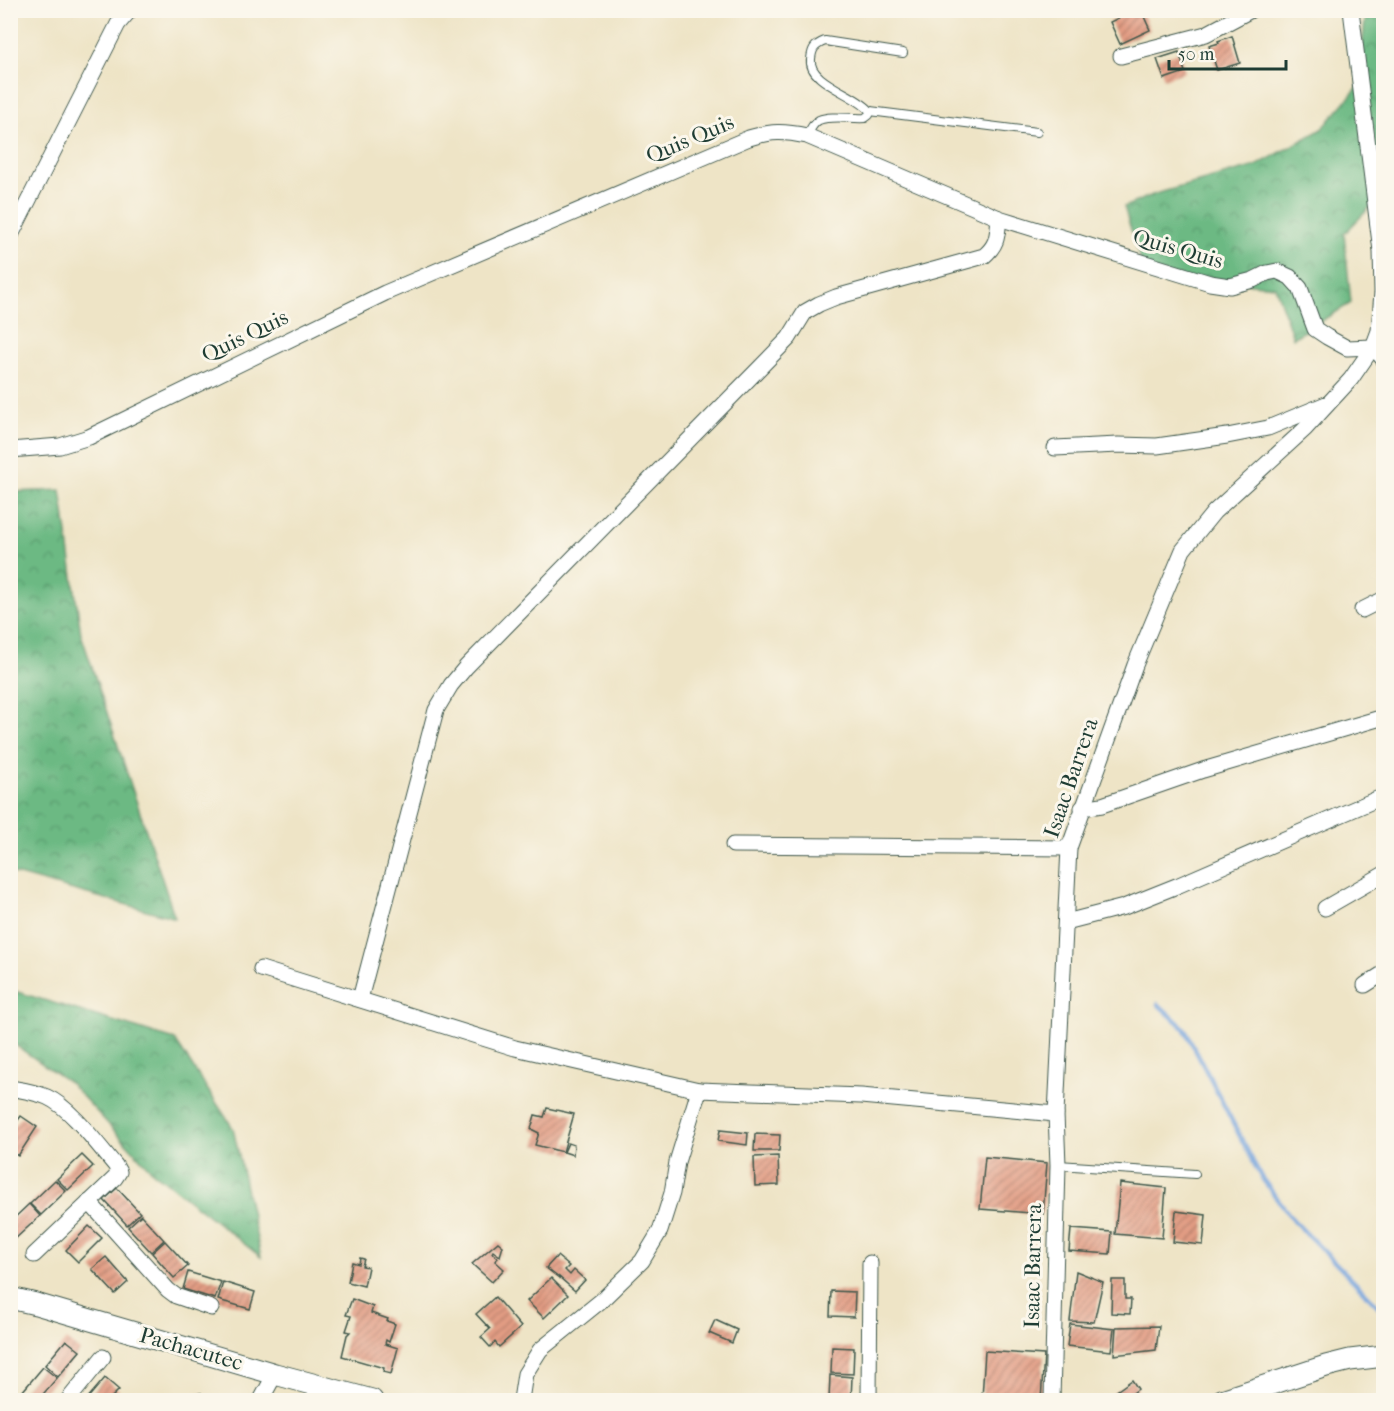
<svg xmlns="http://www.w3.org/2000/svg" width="1394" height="1411" viewBox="0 0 1394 1411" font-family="'IM FELL French Canon',serif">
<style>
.forest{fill:url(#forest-crowns);stroke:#467b5c;stroke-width:1.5}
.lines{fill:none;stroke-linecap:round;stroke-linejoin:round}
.stream{stroke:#71a1db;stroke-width:4.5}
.building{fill:url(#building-hatch)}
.lane-casing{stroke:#3e564a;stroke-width:10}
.street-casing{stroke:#3e564a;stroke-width:17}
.secondary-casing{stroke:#3e564a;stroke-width:23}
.lane{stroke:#fff;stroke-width:8}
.street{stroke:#fff;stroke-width:15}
.secondary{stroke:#fff;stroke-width:21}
.labels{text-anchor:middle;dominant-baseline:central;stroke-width:6;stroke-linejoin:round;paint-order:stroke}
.street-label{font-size:22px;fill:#1f3d34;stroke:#fbf7ec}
</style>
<defs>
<pattern id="forest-crowns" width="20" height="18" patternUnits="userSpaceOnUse" patternTransform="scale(1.5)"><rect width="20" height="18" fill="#6cb983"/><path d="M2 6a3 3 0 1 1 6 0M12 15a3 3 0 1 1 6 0" fill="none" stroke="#58986c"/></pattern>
<pattern id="building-hatch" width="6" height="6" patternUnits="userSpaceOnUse" patternTransform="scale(1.5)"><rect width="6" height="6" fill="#e29c83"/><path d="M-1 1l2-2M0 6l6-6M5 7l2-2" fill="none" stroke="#b7806c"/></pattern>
</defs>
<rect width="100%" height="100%" fill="#fbf7ec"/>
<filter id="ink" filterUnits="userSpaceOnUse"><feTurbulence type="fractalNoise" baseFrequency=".0167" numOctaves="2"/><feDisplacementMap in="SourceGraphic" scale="12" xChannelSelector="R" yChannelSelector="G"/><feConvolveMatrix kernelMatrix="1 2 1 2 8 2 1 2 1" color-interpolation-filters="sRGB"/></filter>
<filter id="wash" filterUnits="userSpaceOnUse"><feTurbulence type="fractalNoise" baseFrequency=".008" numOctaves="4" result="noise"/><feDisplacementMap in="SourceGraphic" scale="24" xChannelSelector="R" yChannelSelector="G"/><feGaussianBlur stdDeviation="1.35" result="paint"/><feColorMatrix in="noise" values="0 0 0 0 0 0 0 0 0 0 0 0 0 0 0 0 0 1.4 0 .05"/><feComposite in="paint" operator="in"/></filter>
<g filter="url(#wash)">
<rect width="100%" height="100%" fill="#eee4c6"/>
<!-- forest -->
<g class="forest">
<polygon points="1366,11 1383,11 1383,194 1344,234 1351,303 1293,338 1275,286 1145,275 1124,207 1155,194 1256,166 1322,129 1358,87"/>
<polygon points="61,490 81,634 175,918 11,873 11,492"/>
<polygon points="11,990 175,1040 233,1128 261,1257 152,1171 70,1083 15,1045 11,1044"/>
</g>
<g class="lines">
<!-- stream -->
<polyline class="stream" points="1158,1004 1184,1028 1261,1177 1293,1220 1384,1312"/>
</g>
<g id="blocks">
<!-- building -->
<g class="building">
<polygon points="1135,10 1141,10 1150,30 1120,44 1110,22"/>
<polygon points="1232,36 1240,63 1217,70 1209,46 1219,43 1218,41"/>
<polygon points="1179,52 1185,72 1164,79 1157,59"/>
<polygon points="547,1108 574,1114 563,1152 535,1145 539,1133 531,1129 535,1115 544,1117"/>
<polygon points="21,1116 37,1127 18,1156 10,1151 10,1131"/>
<polygon points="720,1130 748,1133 747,1145 718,1141"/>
<polygon points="755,1134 780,1135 779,1151 754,1151"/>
<polygon points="568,1143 574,1145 573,1155 564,1152"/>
<polygon points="82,1155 93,1166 68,1190 57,1179"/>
<polygon points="778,1156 779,1185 755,1186 754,1157"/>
<polygon points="985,1157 1047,1163 1043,1214 980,1209"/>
<polygon points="55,1180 66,1191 41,1215 30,1204"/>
<polygon points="1120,1183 1166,1188 1162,1238 1115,1234"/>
<polygon points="117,1188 140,1213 127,1225 104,1200"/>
<polygon points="29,1204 40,1216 15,1239 10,1235 10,1222"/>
<polygon points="1176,1211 1206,1215 1203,1245 1173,1242"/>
<polygon points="141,1215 164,1240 151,1252 128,1227"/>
<polygon points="89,1226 102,1238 78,1262 66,1250"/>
<polygon points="1071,1229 1112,1232 1110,1254 1069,1251"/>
<polygon points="165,1241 188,1266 174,1278 152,1253"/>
<polygon points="498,1242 503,1246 500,1256 493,1251 492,1253 498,1258 495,1261 504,1269 492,1282 472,1264"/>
<polygon points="557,1256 569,1266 565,1270 570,1275 574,1270 585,1280 575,1291 559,1277 559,1278 546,1268"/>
<polygon points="106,1257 128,1282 115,1294 92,1269"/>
<polygon points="360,1258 364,1259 362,1266 368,1267 364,1286 348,1282 352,1262 359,1264"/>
<polygon points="1076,1271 1103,1282 1094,1322 1070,1321"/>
<polygon points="188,1272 221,1282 215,1299 183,1289"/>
<polygon points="551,1278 568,1295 544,1318 527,1301"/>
<polygon points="1112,1280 1125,1280 1125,1299 1131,1299 1130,1314 1111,1313"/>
<polygon points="223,1282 255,1292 250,1309 218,1300"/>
<polygon points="831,1291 855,1292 854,1317 830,1316"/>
<polygon points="495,1297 521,1327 499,1347 495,1342 490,1347 481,1337 490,1329 476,1314"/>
<polygon points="352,1299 373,1307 371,1313 388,1319 387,1321 395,1324 389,1342 386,1340 385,1344 398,1348 391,1374 383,1372 384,1368 342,1356 347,1335 350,1332 346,1331 351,1316 346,1315"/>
<polygon points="715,1320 737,1330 732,1343 709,1333"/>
<polygon points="1070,1324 1114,1329 1111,1351 1067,1346"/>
<polygon points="1159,1326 1156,1350 1114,1355 1116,1327"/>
<polygon points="66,1340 80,1351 58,1377 45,1365"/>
<polygon points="832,1347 854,1348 853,1374 831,1373"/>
<polygon points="985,1351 1044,1355 1041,1400 982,1398"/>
<polygon points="43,1367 57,1378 38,1400 32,1400 22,1392"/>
<polygon points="830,1375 852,1377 851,1400 829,1400"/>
<polygon points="105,1378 119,1390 109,1400 86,1400"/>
<polygon points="1132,1380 1138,1389 1124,1400 1113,1400 1111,1395"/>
<polygon points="201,1393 203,1400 170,1400"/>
</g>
</g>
</g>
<g filter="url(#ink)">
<use href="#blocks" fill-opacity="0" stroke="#3e564a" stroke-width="1.5"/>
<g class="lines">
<!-- lane casing -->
<g class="lane-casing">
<g id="lane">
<polyline points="870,111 1037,132"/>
<path d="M807 136C810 130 813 123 819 120 830 115 852 119 865 118L869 115 870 111C858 95 807 82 811 59 812 48 815 45 825 41L903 53"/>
<polyline points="1058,1165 1195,1174"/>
</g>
</g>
<!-- street casing -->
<g class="street-casing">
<g id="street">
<polyline points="1121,56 1206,34 1251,10"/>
<polyline points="10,237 118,24 130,10"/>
<polyline points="1373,347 1384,360"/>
<polyline points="1055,448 1118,445 1157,446 1227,436 1268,428 1326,404"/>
<path d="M10 450 60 446 89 437 385 293 749 138C772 131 783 131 807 136L999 218 1210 283 1230 286 1253 280 1267 273 1277 271 1290 277 1300 288 1315 329 1327 337 1347 348 1373 347"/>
<polyline points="1362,610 1384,599"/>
<polyline points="1082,808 1102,805 1203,770 1384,717"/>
<polyline points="733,845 1069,848"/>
<polyline points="1325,908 1384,874"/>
<polyline points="1066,922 1124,907 1179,885 1384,796"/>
<polyline points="261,969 515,1048 699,1090 861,1096 1056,1114"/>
<polyline points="1365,985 1384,973"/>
<path d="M360 999 436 710 451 685 466 667 789 338 805 312 819 304 836 297 984 256C998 244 997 236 999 218"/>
<path d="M10 1088C23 1090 35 1092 47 1097 70 1107 98 1145 115 1165L119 1172 115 1178 34 1255"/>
<polyline points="89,1202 168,1290 176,1296 211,1308"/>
<polyline points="68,1400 103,1357"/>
<polyline points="261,1400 275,1374"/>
<polyline points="521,1400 525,1374 540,1350 602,1300 642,1261 660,1231 672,1193 677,1162 699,1090"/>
<polyline points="869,1400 870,1263"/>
<polyline points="1052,1400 1058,1165 1056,1114 1069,848 1135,665 1183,550 1214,512 1305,429 1351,379 1373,347 1379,331 1382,292 1381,251 1351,10"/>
</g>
</g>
<!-- secondary casing -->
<g class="secondary-casing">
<g id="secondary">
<polyline points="10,1298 36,1304 275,1374 372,1400"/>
<polyline points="1222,1400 1326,1366 1350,1360 1384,1356"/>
</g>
</g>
<!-- lane -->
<use href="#lane" class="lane"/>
<!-- street -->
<use href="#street" class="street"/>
<!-- secondary -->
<use href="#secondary" class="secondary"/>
</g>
</g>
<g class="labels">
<!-- street labels -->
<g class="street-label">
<text transform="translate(690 139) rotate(-23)">Quis Quis</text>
<text transform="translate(1178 249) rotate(16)">Quis Quis</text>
<text transform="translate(245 336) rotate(-26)">Quis Quis</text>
<text transform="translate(1071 778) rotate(-71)">Isaac Barrera</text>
<text transform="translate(1033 1266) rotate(-89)">Isaac Barrera</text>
<text transform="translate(191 1349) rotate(16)">Pachacutec</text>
</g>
</g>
<!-- margin -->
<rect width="1394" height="1411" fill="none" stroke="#fbf7ec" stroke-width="36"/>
<!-- scale -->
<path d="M1169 60v9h117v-9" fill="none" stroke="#1f3d34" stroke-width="3"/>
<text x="1178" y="60" font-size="18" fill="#1f3d34" stroke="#fbf7ec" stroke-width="4.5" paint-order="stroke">50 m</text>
</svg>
